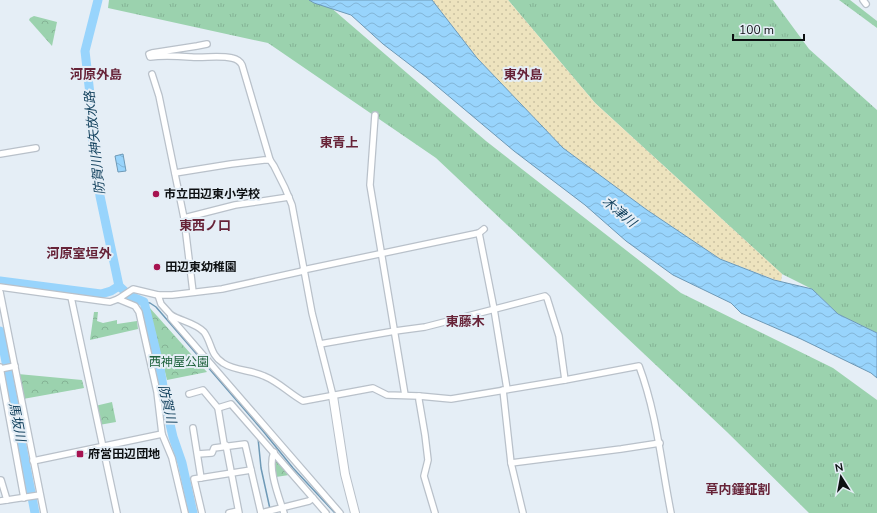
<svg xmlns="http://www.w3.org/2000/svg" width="877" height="513" viewBox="0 0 877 513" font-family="'Nunito Sans','Noto Sans JP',sans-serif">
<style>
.grass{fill:url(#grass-tufts)}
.sand{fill:url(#sand-dots)}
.park{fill:url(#park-crowns)}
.water{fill:url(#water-waves);stroke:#6e99b6}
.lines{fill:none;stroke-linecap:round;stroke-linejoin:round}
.stream{stroke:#6e99b6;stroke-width:1.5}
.river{stroke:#98d4fc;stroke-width:9}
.street-casing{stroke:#b9c1ca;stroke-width:8}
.secondary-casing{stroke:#b9c1ca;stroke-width:10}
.street{stroke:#fff;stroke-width:5.5}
.secondary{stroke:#fff;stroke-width:8}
.poi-dot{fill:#a61350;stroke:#e5eef6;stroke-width:1.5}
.labels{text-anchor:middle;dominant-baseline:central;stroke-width:4;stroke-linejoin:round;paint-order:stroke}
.poi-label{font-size:12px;font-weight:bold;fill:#0d1012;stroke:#e5eef6;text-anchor:start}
.park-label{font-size:12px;fill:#1f623d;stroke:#e5eef6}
.neighbourhood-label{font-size:13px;font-weight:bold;fill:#672338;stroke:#e5eef6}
.water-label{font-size:13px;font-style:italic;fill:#164460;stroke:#e5eef6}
</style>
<defs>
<pattern id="grass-tufts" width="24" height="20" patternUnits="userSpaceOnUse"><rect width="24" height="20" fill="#9bd2ae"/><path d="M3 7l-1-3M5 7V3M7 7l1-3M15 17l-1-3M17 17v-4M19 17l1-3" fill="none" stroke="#84b395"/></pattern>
<pattern id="sand-dots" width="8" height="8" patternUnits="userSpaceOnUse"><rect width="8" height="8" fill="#ede3be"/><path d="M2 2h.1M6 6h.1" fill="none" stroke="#cac2a2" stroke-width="1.8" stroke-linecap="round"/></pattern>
<pattern id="park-crowns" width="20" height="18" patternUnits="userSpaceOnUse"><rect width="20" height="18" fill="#9bd2ae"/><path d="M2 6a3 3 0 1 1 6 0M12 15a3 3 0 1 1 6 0" fill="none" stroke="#84b395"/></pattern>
<pattern id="water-waves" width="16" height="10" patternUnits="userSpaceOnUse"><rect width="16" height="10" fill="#98d4fc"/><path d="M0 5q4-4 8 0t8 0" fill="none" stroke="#82b5d7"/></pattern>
</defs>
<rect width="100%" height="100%" fill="#e5eef6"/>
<!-- grass -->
<g class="grass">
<polygon points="109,0 322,0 486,141 681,293 833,368 877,400 877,513 809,513 727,432 436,158 268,43 108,8"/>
<polygon points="508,0 773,0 809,49 877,110 877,333 838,314 812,289 782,274 595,103"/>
<polygon points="839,0 850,0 877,21 877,28"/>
</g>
<!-- sand -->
<polygon class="sand" points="432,0 508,0 595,103 782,274 781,282 720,259 647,210 563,148 477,58"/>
<!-- park -->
<g class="park">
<polygon points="34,16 57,22 52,46 29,20 30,18"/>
<polygon points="149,307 207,372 167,380"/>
<polygon points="94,312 98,312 97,321 103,323 117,320 117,324 137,321 138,329 90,340"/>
<polygon points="18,374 82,380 84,388 23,399"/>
<polygon points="112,402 116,422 99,425 95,406"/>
<polygon points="278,461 289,475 276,477 274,462"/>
</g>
<!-- water -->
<g class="water">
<polygon points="309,0 432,0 477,58 563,148 647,210 720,259 774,280 812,289 838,314 877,333 877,378 871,373 801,339 741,313 731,303 673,275 626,241 585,205 514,151 426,77 383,44 351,15 314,3"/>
<polygon points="123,154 126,171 118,172 115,156"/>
</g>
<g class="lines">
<!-- stream -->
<g class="stream">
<polyline points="144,302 150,303 156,307 263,431 293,468 335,513"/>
<polyline points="258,438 261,468 270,509"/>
</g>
<!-- river -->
<g class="river">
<polyline points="98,0 85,51 91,103 91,126 100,196 119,286"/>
<polyline points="0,281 101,294 111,291 119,286"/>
<polyline points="119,286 130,296 144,302 160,368 167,411 173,437 182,463 193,513"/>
<polyline points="0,331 35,513"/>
</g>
<!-- street casing -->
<g class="street-casing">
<g id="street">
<polyline points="863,0 866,4"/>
<path d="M207 44 197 46 152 53 149 54 150 57C164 55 177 56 191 57 205 58 219 55 232 58 237 59 240 61 242 65L270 160"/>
<polyline points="152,74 159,96 184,218 193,292"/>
<polyline points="375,115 370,185 405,395"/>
<polyline points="0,154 36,148"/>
<polyline points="175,173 231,164 264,160 270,160 274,166 285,188 292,205 312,313 333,396"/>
<polyline points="184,218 235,205 289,197"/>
<polyline points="479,233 494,309 507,389"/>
<polyline points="303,270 479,233 484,229"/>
<polyline points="0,287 102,301 110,302 118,299"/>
<polyline points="0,292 44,513"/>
<polyline points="158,295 161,304 171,315 171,318 340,513"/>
<polyline points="71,297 117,513"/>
<path d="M171 315C181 321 196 323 204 332 212 343 210 355 223 363 235 371 252 370 264 376 279 382 290 394 303 401L373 388 387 395 419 396 451 399 565 380 639 366C657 414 661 463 671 513"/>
<polyline points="320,344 395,331 425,327 545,296 547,298 559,336 565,380"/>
<polyline points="0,367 24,498"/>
<polyline points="0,369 15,366"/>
<polyline points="503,390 511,463 523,513"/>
<polyline points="189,394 203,390 218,408 224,444 226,445 239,513"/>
<polyline points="419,396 419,400 425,435 428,460 424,476 435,513"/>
<polyline points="218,408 231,404 326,513"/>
<polyline points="193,428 201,478"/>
<path d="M274 452C267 468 279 497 284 513"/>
<polyline points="198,454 212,453 214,448 245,444 261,513"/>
<polyline points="33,461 162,434"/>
<polyline points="511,463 621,449 660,443"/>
<polyline points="0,480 1,480 7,500"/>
<polyline points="0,501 40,495"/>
<polyline points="185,513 172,458 162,434 157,392 139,312 135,306 118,299 133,289 158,295 172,295 222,289 303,271"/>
<polyline points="202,513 194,479 251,470"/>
<polyline points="229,513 238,511"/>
<polyline points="261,513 309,501 313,498"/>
</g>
</g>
<!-- secondary casing -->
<g class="secondary-casing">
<polyline id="secondary" points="333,396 345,474 355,513"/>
</g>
<!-- street -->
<use href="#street" class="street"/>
<!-- secondary -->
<use href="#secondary" class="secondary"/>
</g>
<!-- markers -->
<g class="poi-dot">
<circle cx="156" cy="194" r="4"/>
<circle cx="157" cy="267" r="4"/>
<rect x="76" y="450" width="8" height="8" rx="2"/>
</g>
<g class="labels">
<!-- poi labels -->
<g class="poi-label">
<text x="164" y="194">市立田辺東小学校</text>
<text x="165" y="267">田辺東幼稚園</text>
<text x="88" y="454">府営田辺団地</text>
</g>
<!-- park labels -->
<g class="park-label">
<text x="179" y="362">西神屋公園</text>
</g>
<!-- neighbourhood labels -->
<g class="neighbourhood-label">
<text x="96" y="75">河原外島</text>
<text x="523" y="75">東外島</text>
<text x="339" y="143">東青上</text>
<text x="205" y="226">東西ノ口</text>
<text x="79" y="254">河原室垣外</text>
<text x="465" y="322">東藤木</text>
<text x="738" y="490">草内鐘鉦割</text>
</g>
<!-- water labels -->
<g class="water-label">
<text transform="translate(95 143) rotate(-96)">防賀川神矢放水路</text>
<text transform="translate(619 212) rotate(40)">木津川</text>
<text transform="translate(167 404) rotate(77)">防賀川</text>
<text transform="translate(17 422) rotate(79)">馬坂川</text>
</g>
</g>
<!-- north arrow -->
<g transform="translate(841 477) rotate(349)" stroke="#e5eef6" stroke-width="3" paint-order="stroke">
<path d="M0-3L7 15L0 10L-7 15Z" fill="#0d1012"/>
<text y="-6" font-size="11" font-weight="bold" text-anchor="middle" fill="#0d1012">N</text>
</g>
<!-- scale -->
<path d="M733 34v6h71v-6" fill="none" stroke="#0d1012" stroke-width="2"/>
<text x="739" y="34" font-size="12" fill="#0d1012" stroke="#e5eef6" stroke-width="3" paint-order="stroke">100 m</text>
</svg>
